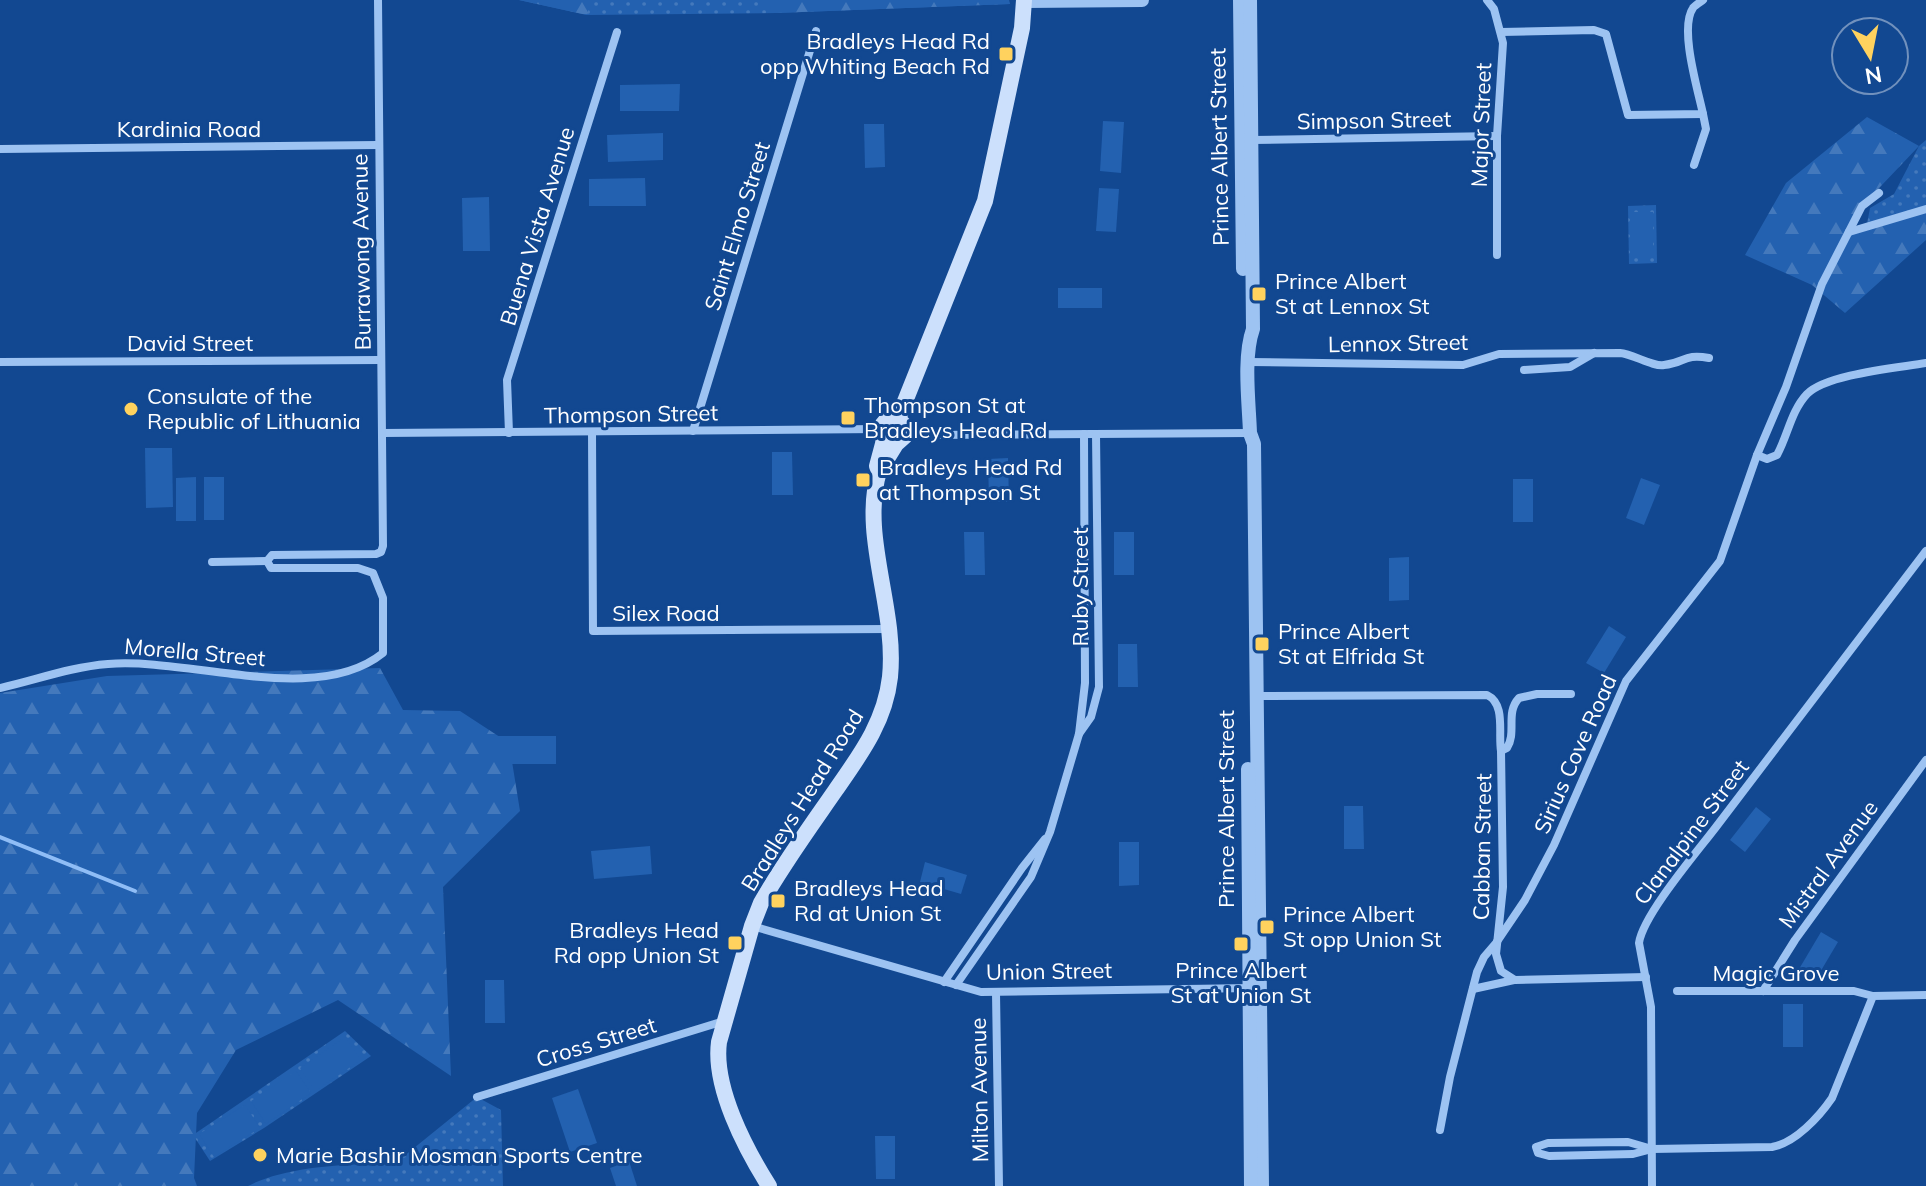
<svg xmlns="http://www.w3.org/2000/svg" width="1926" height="1186" viewBox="0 0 1926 1186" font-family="Mulish,sans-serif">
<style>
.grass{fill:url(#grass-dots)}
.forest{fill:url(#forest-firs)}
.pitch{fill:#2361b0}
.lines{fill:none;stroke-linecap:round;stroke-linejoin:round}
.stream{stroke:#8fbdf6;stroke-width:4}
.minor{stroke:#9dc3f2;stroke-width:8}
.tertiary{stroke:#9dc3f2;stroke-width:14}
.secondary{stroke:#cce0fc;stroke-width:16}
.poi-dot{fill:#ffd25e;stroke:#124891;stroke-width:3}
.labels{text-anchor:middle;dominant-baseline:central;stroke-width:6;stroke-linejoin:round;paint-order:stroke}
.poi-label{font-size:22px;fill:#fff;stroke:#124891;text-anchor:start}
.street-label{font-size:22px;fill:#fff;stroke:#124891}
</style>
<defs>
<pattern id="grass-dots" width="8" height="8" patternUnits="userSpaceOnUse" patternTransform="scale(2)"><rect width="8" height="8" fill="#2361b0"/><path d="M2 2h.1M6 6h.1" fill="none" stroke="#4479bc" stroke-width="1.8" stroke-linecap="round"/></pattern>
<pattern id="forest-firs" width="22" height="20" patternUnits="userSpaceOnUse" patternTransform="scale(2)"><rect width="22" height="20" fill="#2361b0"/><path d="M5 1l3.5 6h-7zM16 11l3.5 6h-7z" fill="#4479bc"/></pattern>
</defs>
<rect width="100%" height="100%" fill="#124891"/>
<!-- grass -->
<g class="grass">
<polygon points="519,0 1008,0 1010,4 776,13 587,15"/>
<polygon points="1926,140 1926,209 1867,224 1870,208 1894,194 1919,146"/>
<polygon points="1656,205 1657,263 1629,264 1628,206"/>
<polygon points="345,1031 371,1056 264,1128 210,1161 193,1135"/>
<path d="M477 1097 501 1110 503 1186H248C283 1167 353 1162 393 1165Z"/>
</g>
<!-- forest -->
<g class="forest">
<polygon points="519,0 591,0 587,15"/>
<polygon points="764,0 1009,0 1010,4 776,13"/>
<polygon points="1867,117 1919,146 1862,206 1850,231 1926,209 1926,240 1845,313 1812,285 1745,255 1786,183"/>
<polygon points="380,668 403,710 460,711 509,743 520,811 443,887 451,1076 338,1000 236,1050 197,1113 194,1178 197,1186 0,1186 0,693 107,676"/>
</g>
<!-- pitch -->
<g class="pitch">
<polygon points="680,84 679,111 620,111 620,85"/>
<polygon points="1103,121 1124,122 1121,173 1100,171"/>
<polygon points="864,124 884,124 885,167 865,168"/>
<polygon points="663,133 663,160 608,162 607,135"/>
<polygon points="645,178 646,206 589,206 589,179"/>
<polygon points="1099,188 1119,189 1116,232 1096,231"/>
<polygon points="489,197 490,251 463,251 462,198"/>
<rect x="1632" y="212" width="21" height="44"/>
<rect x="1058" y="288" width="44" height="20"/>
<polygon points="145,448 172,448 173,507 146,508"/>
<polygon points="772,452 792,452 793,495 772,495"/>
<polygon points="1008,458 1009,502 989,502 988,459"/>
<polygon points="196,477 196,521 176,521 176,478"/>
<rect x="204" y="477" width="20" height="43"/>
<polygon points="1641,478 1660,485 1644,525 1626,518"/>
<rect x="1513" y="479" width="20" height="43"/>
<polygon points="964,532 984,532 985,575 965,575"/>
<rect x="1114" y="532" width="20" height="43"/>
<polygon points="1409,557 1409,600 1389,601 1389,558"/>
<polygon points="1609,626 1626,637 1604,673 1586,663"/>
<polygon points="1118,644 1137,644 1138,687 1118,687"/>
<rect x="496" y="736" width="60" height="28"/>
<polygon points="1344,806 1363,806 1364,849 1344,849"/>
<polygon points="1756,807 1771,819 1745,852 1730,840"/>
<polygon points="1119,842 1139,842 1139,885 1119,886"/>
<polygon points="650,846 652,874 594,879 591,851"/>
<polygon points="925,862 967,875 961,894 920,882"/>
<polygon points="1821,932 1838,942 1816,979 1799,969"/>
<polygon points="485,980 504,980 505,1023 485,1023"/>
<rect x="1783" y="1004" width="20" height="43"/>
<polygon points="345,1037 361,1060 315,1091 300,1068"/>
<polygon points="296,1071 311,1093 266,1124 251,1101"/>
<polygon points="578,1089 597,1143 570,1152 552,1098"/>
<polygon points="245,1105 260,1128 214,1157 199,1134"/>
<polygon points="875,1136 895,1136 895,1179 876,1179"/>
<polygon points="629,1161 637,1186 616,1186 610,1168"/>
</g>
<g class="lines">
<!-- stream -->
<polyline class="stream" points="0,837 135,891"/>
<!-- minor -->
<g class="minor">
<polyline points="1487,0 1494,9 1503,43 1497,136 1497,255"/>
<path d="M1501 32 1594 30 1606 34 1628 115 1703 114C1698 90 1679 28 1693 8 1694 6 1702 1 1703 0"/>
<polyline points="1252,140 1497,136"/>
<polyline points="0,149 378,145"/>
<polyline points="1694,165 1706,129 1703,114"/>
<polyline points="1849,232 1926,209"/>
<polyline points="0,362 380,360"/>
<path d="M1249 362 1463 365 1499 354 1620 353C1633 354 1653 367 1664 365 1685 363 1684 353 1709 358"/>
<polyline points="1524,370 1570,367 1594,353"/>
<polyline points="693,431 816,31"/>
<polyline points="592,432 593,631 889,629"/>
<polyline points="906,432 918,435 1250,433"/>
<polyline points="382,433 880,429"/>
<polyline points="509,433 507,380 617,32"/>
<path d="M1757 455 1767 459 1777 455C1788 435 1791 411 1807 394 1827 374 1897 368 1926 363"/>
<polyline points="212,562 267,561"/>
<path d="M0 688C36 680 70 667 108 664 190 657 316 707 383 653V598L373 573 358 568H271L267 561 272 555 376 554 381 552 383 546 378 0"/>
<path d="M1256 696 1487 695C1506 704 1498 733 1501 751L1507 748C1517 732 1505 713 1519 698L1537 694H1571"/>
<polyline points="1079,734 1091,717 1099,687 1096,434"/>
<polyline points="1501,751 1503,887 1496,954 1501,971 1515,980 1646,977"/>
<polyline points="752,926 981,992 1253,988"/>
<polyline points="944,982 1022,868 1045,839"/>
<polyline points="956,985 1031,877 1050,832 1079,734 1085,683 1084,434"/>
<polyline points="1473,989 1514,980"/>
<polyline points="1677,991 1854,991 1873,996"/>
<polyline points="1763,991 1795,940 1926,760"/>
<polyline points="996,993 999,1186"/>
<polyline points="477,1097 724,1021"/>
<polyline points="1440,1130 1450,1077 1477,972 1484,957 1496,943 1525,900 1554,845 1626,681 1720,561 1757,455 1786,387 1822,284 1862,206 1879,193"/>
<path d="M1652 1149 1628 1142 1548 1143 1536 1147 1538 1153 1549 1156 1633 1154 1652 1149 1772 1147C1795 1143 1819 1117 1832 1098L1873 996 1926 995"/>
<path d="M1652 1186 1651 1007 1639 943C1643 915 1697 852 1716 827 1786 735 1856 643 1926 551"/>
</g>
<!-- tertiary -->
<g class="tertiary">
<polyline points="1240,0 1243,269"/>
<path d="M1250 0 1253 329C1243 357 1249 403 1250 433L1254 444 1262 1186"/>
<polyline points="1025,1 1142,0"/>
<polyline points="1248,769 1251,1186"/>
</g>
<!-- secondary -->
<g class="secondary">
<polyline points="898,419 985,201 1022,28 1024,0"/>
<path d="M884 440C876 428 884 417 898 419"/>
<polyline points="880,470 896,444 905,436 906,427 898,419"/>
<path d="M769 1186C745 1148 713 1087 719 1042L752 926 761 903C783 864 810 827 835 791 860 755 885 722 890 677 897 607 860 537 879 471L877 466 884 440"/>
</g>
</g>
<!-- markers -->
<g class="poi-dot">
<rect x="998" y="46" width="16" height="16" rx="4"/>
<rect x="1251" y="286" width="16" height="16" rx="4"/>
<circle cx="131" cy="409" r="8"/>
<rect x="840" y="410" width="16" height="16" rx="4"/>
<rect x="855" y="472" width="16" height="16" rx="4"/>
<rect x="1254" y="636" width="16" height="16" rx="4"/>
<rect x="770" y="893" width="16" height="16" rx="4"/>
<rect x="1259" y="919" width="16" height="16" rx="4"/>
<rect x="727" y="935" width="16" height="16" rx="4"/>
<rect x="1233" y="936" width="16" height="16" rx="4"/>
<circle cx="260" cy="1155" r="8"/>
</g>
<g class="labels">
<!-- poi labels -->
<g class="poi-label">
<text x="990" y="41" text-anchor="end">Bradleys Head Rd<tspan x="990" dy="25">opp Whiting Beach Rd</tspan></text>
<text x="1275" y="281">Prince Albert<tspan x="1275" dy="25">St at Lennox St</tspan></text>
<text x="147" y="396">Consulate of the<tspan x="147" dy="25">Republic of Lithuania</tspan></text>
<text x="864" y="405">Thompson St at<tspan x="864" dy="25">Bradleys Head Rd</tspan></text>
<text x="879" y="467">Bradleys Head Rd<tspan x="879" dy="25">at Thompson St</tspan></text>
<text x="1278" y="631">Prince Albert<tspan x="1278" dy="25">St at Elfrida St</tspan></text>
<text x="794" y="888">Bradleys Head<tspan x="794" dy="25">Rd at Union St</tspan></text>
<text x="1283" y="914">Prince Albert<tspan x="1283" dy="25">St opp Union St</tspan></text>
<text x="719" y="930" text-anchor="end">Bradleys Head<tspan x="719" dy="25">Rd opp Union St</tspan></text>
<text x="1241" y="970" text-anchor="middle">Prince Albert<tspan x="1241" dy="25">St at Union St</tspan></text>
<text x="276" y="1155">Marie Bashir Mosman Sports Centre</text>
</g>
<!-- street labels -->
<g class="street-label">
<text transform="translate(1374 120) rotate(-1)">Simpson Street</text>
<text transform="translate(1481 125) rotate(-88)">Major Street</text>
<text x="189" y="129">Kardinia Road</text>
<text transform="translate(1219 147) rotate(-91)">Prince Albert Street</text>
<text transform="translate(537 226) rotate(-73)">Buena Vista Avenue</text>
<text transform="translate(737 226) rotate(-73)">Saint Elmo Street</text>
<text transform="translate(361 252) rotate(-91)">Burrawong Avenue</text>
<text x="190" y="343">David Street</text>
<text transform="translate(1398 343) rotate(-1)">Lennox Street</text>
<text transform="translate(631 414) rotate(-1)">Thompson Street</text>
<text transform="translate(1080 587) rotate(-90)">Ruby Street</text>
<text x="666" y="613">Silex Road</text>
<text transform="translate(195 652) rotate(5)">Morella Street</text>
<text transform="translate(1575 754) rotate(-66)">Sirius Cove Road</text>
<text transform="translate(802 800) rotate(-58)">Bradleys Head Road</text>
<text transform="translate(1226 809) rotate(-90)">Prince Albert Street</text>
<text transform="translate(1691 832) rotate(-53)">Clanalpine Street</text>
<text transform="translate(1482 847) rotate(-89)">Cabban Street</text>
<text transform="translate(1828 864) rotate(-54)">Mistral Avenue</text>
<text transform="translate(1049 971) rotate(-1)">Union Street</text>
<text x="1776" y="973">Magic Grove</text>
<text transform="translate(596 1042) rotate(-17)">Cross Street</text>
<text transform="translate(979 1090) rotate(-91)">Milton Avenue</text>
</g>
</g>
<!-- north arrow -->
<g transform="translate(1870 56) rotate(170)"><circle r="38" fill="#124891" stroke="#7191bd" stroke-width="2"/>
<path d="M0-6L14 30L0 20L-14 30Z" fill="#ffd25e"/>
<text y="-12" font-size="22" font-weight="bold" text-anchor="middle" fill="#ffffff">N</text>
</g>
</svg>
